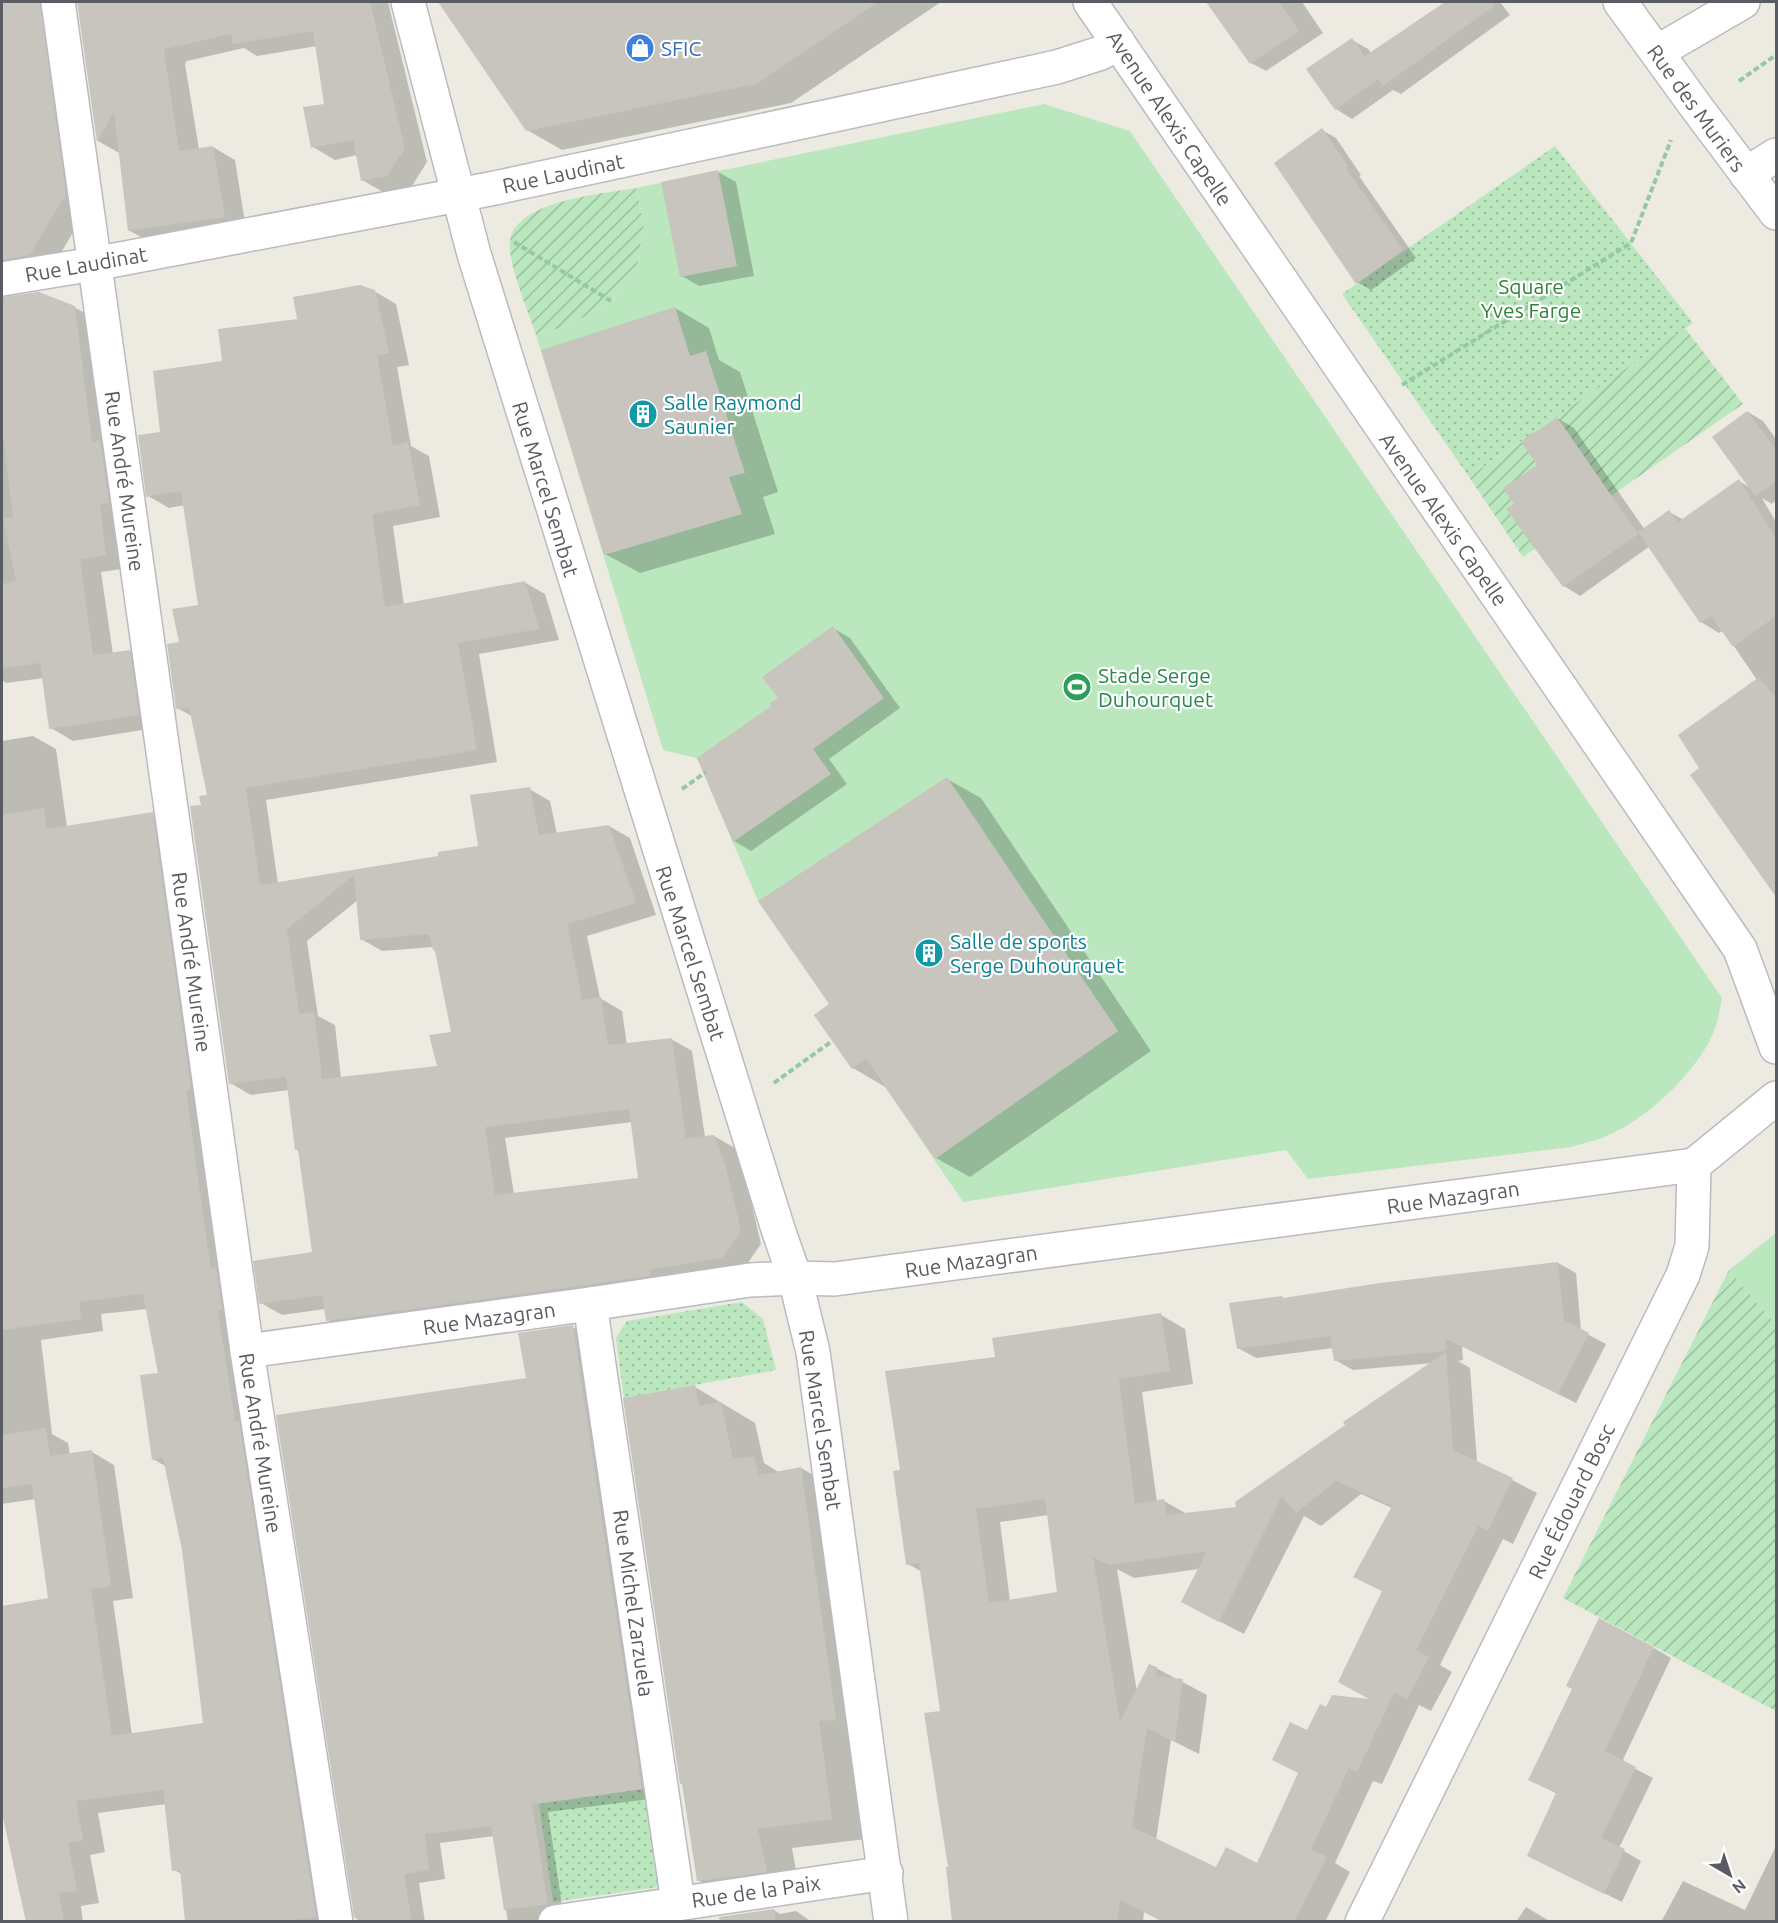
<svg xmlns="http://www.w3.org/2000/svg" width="1778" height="1923" viewBox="0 0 1778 1923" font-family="Ubuntu,sans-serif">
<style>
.grass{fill:url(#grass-dots)}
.garden{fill:url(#garden-furrows)}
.pitch{fill:#bbe7be}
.shadow{fill:#0003;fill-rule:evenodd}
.building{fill:#c8c5be;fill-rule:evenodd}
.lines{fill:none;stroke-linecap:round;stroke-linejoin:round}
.minor-casing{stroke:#b9bbc1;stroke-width:36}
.tertiary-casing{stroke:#b9bbc1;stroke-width:36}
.path{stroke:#94c8a6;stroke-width:4;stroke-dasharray:6 3;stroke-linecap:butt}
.minor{stroke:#fff;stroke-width:33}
.tertiary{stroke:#fff;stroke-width:33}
.labels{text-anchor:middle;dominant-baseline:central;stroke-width:4.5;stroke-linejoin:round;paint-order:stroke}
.shop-label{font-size:21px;fill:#366cbe;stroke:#fff;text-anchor:start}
.street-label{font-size:21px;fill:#595d63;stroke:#fff}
.park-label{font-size:21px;fill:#2f8438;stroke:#fff}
.culture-label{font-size:21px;fill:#0d838f;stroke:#fff;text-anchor:start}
.leisure-label{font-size:21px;fill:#27864d;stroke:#fff;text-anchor:start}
</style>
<defs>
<pattern id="grass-dots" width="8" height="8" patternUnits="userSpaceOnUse" patternTransform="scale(1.5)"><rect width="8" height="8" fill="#bbe7be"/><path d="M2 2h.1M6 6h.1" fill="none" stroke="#9bbe9e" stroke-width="1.8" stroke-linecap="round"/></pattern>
<pattern id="garden-furrows" width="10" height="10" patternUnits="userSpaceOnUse" patternTransform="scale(1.5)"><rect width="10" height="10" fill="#bbe7be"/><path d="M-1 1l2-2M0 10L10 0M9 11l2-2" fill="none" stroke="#9bbe9e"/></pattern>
</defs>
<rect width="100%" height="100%" fill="#edebe1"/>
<!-- grass -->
<g class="grass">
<polygon points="1555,146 1693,323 1469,477 1342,294"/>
<polygon points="742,1302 763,1319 776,1370 624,1398 616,1338 627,1321"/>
<polygon points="644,1789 658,1887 553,1902 539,1804"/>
</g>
<!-- garden -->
<g class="garden">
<path d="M636 188 644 224 637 267 611 301 570 325 536 335C529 313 507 263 510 241 516 200 603 194 636 188Z"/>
<polygon points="1685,328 1743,404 1523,557 1469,477"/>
<polygon points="1729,1270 1776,1325 1776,1711 1563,1598"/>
</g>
<!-- pitch -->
<g class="pitch">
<path d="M1044 104 1130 131 1722 998C1720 1007 1719 1017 1716 1026 1701 1068 1652 1115 1611 1134 1599 1140 1584 1143 1571 1147L1308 1179 1286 1150 963 1202 866 1059 852 1069 814 1015 829 1004 758 901 710 789 717 785 696 758 663 750 536 335 570 325 611 301 637 267 644 224 636 188Z"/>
<polygon points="1776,1233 1776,1325 1729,1270"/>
</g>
<!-- shadow -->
<g class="shadow">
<polygon points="2,2 68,2 88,207 52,268 6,286 5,295 7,299 74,307 97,320 128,568 101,572 113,654 130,651 152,664 161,727 73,741 51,728 44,678 6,683 2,680"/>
<polygon points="78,2 388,2 427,162 410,189 385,193 362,180 357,155 335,160 313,147 326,106 317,46 257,56 244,48 187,61 185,64 199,149 213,147 235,160 246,229 152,243 130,231 121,154 98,141"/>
<polygon points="444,2 941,2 791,103 562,150 527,130 446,10"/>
<polygon points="1207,2 1302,2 1323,33 1266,71 1251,63"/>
<polygon points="1447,2 1500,2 1510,15 1401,94 1393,90 1352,119 1336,109 1352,40 1368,49 1372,54"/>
<polygon points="1322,130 1336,138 1361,175 1359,176 1416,258 1371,290 1357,282"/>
<polygon points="718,172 736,182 754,276 699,286 682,276"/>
<path d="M374 291 396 304 409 365 397 367 411 446 429 456 440 517 393 526 404 605 524 582 545 594 559 640 479 654 497 762 266 800 278 884 440 857 480 847 529 789 550 801 557 834 609 826 630 838 656 915 587 936 600 998 622 1011 627 1045 671 1039 692 1051 705 1137 714 1136 735 1148 746 1180 761 1244 743 1270 348 1333 327 1320 325 1309 282 1315 261 1303 314 1253 300 1152 296 1149 289 1090 251 1095 230 1083 202 806 208 796 192 716 177 708 181 644 200 606 185 505 169 508 148 496 162 433 224 362 298 320ZM358 900 361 939 382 951 433 947 436 951 453 1033 439 1068 341 1079 335 1025 318 1016 307 941ZM632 1122 640 1180 514 1194 505 1138Z"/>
<polygon points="675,308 709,328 719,360 740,372 778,492 763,497 775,534 640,573 605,554"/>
<polygon points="1748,412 1763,421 1776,439 1776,500 1772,504 1762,498 1776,522 1776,882 1701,769 1757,680 1723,630 1719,633 1701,622 1650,546 1580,596 1564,586 1516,504 1539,465 1557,418 1574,428 1645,530 1669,512 1684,520 1739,481 1751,488"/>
<polygon points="833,628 850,638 900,708 829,759 847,784 751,851 734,841 780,698"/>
<path d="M33 736 56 749 67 827 152 814 175 827 337 1922H186L182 1874 174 1870 166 1804 98 1813 105 1852 90 1855 99 1903 81 1906 83 1922H27L2 1809V1607L50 1600 36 1499 2 1504V741ZM147 1309 160 1374 153 1459 167 1467 183 1550 205 1725 132 1735 113 1601 133 1598 114 1465 92 1452 70 1455 68 1443 52 1434 41 1340 103 1331 101 1314Z"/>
<polygon points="947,779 981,798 1151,1051 970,1177 936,1158 887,1088 853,1068 831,1005"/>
<path d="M1558 1263 1576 1273 1581 1331 1606 1344 1576 1403 1462 1346 1463 1360 1458 1361 1470 1368 1477 1462 1537 1493 1513 1544 1503 1539 1440 1665 1452 1672 1431 1711 1419 1705 1382 1784 1373 1781 1335 1863 1350 1872 1325 1922H1163L1144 1912 1143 1922H954L942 1712 922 1572 908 1564 902 1471 996 1358 1161 1315 1185 1329 1193 1384 1142 1392 1157 1502 1164 1501 1187 1514 1237 1508 1433 1363 1353 1370 1335 1360 1333 1348 1256 1358 1238 1348 1282 1297 1285 1299 1381 1284ZM1361 1494 1392 1508 1355 1576 1384 1592 1372 1700 1326 1709 1307 1732 1299 1774 1257 1865 1217 1869 1156 1840 1171 1740 1199 1754 1207 1695 1156 1668 1137 1692 1117 1569 1134 1578 1199 1569 1207 1615 1244 1634 1304 1516 1321 1526ZM1048 1515 1059 1594 1010 1601 1000 1522Z"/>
<polygon points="573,1327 589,1336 658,1798 548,1812 563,1912 555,1922 508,1922 494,1836 440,1843 445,1879 419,1883 425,1922 364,1922 528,1379"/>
<polygon points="695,1387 755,1423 764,1463 780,1473 801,1468 836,1488 866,1839 792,1848 800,1891 733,1900 698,1880"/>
<polygon points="1654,1648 1671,1658 1622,1762 1653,1778 1619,1848 1641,1861 1622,1902 1529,1856 1557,1794 1530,1779"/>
<polygon points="1776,1846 1776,1922 1661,1922 1683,1881 1745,1910"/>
<polygon points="1526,1907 1551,1922 1516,1922"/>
<polygon points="774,1910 780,1914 796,1911 812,1922 722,1922"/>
</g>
<!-- building -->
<g class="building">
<polygon points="2,2 40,2 66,194 30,255 2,260"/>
<polygon points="77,2 370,2 405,148 387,176 361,181 353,140 311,148 303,107 324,104 313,31 233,44 231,34 165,49 164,51 179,151 213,146 225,217 128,231 114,112 97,142"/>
<polygon points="438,2 878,2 756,84 526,131"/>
<polygon points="1206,2 1279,2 1299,31 1250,64"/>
<polygon points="1445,2 1492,2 1494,6 1383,86 1378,79 1335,110 1306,69 1352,38 1365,56"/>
<polygon points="1322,128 1348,166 1346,168 1403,250 1356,284 1274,163"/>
<polygon points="718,170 737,266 680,277 661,182"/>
<path d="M360 285 375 290 389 353 377 355 393 446 408 442 420 505 372 514 385 607 525 581 539 629 458 643 477 750 246 788 260 885 438 856V852L478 846 470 795 530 787 539 835 609 825 636 903 567 924 582 1000 601 997 608 1045 672 1038 686 1138 714 1135 726 1167 741 1231 722 1258 649 1270 650 1276 326 1321 322 1295 259 1304 253 1261 312 1252 298 1150H295L286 1077 229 1084 190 806 201 805 199 796 207 795 189 707 176 709 167 644 179 642 172 609 198 605 181 491 146 497 138 435 160 432 153 371 222 361 218 329 297 319 293 297ZM354 875 360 940 429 934 433 950 435 951 451 1032 429 1035 437 1066 322 1079 314 1012 299 1014 287 929ZM629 1109 638 1178 495 1195 485 1127Z"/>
<polygon points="39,292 75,306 92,442 100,440 109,503 100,504 106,555 80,560 93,655 130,650 139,715 49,729 40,663 2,668 2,584 16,581 3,518 13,517 2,428 2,297"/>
<polygon points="675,307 690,356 706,351 745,473 729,477 742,514 604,555 541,350"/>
<polygon points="1747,411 1776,449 1776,481 1755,496 1712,437"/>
<polygon points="1557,417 1638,534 1563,587 1506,509 1514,504 1503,488 1537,465 1521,442"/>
<polygon points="1739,479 1776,538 1776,616 1733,647 1711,616 1700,623 1638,532 1669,510 1678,522"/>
<polygon points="833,626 884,698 813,749 831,774 733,842 697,758 771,706 770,703 778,698 762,677"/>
<polygon points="1759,677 1776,698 1776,897 1690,775 1699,768 1678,735"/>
<polygon points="947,777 1118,1031 935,1159 866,1059 852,1069 814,1015 829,1004 758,901"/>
<polygon points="44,808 47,829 153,812 191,1089 186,1090 207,1242 211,1268 216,1267 222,1310 218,1310 235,1422 239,1421 316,1917 282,1922 185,1922 180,1870 172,1871 163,1790 76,1801 83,1840 68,1843 77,1891 59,1893 64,1922 26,1922 2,1813 2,1606 48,1598 32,1484 2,1488 2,1435 46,1428 50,1456 92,1450 111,1586 91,1589 112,1736 203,1723 182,1550 163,1458 152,1460 140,1375 158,1373 143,1294 79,1302 81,1319 2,1330 2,815"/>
<polygon points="1558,1262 1564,1320 1589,1333 1558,1394 1445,1338 1446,1351 1334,1361 1330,1336 1237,1349 1229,1303 1282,1296 1283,1298 1380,1283"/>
<path d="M1161 1313 1170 1371 1119 1379 1135 1504 1164 1499 1167 1515 1236 1507 1235 1502 1345 1425 1343 1422 1446 1352 1453 1450 1513 1478 1488 1531 1478 1526 1416 1650 1429 1657 1407 1699 1394 1693 1357 1772 1349 1768 1311 1849 1327 1857 1294 1922H1165L1120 1900 1117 1922H952L946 1867H948L924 1713 940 1711 919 1563 906 1565 893 1471 900 1470 885 1371 995 1357 992 1338ZM1336 1481 1392 1506 1353 1577 1382 1591 1338 1682 1369 1699 1332 1695 1326 1707 1320 1704 1307 1730 1290 1722 1272 1760 1298 1773 1257 1863 1226 1847 1216 1867 1132 1827 1147 1728 1175 1742 1183 1679 1156 1676 1157 1667 1149 1664 1120 1722 1093 1557 1109 1565 1207 1551 1181 1602 1219 1622 1282 1496 1296 1513ZM1045 1499 1057 1592 989 1603 976 1509Z"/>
<polygon points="573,1325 642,1789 532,1804 548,1904 504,1910 491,1826 425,1834 429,1870 404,1874 412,1922 361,1922 354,1917 276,1415 526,1378 518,1333"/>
<polygon points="695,1385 699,1406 721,1402 733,1459 754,1456 759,1475 801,1467 836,1720 819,1721 832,1819 758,1829 767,1872 697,1881 682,1784 680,1784 623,1398"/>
<polygon points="1599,1618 1654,1647 1605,1751 1636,1767 1601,1838 1625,1849 1604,1894 1527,1856 1556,1793 1528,1780 1572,1689 1566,1686"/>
<polygon points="774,1909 776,1922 720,1922 719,1917"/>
</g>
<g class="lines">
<!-- minor casing -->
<g class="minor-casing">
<g id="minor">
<polyline points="58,2 247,1351 336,1922"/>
<polyline points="408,2 474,254 778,1229 795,1278 813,1352 891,1922"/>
<polyline points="1620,2 1697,108 1776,213"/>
<polyline points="1657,52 1743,2"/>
<polyline points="1746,174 1776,155"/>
<polyline points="2,279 94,264 495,188 1057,67 1101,53 1118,42"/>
<polyline points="590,1304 678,1902"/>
<polyline points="247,1351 590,1304 750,1280 795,1278 835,1279 1694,1165"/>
<polyline points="555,1922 886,1873"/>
<polyline points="1362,1922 1683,1275 1692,1246 1694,1165 1776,1098"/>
</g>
</g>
<!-- tertiary casing -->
<g class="tertiary-casing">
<polyline id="tertiary" points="1090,2 1740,949 1776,1047"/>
</g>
<!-- path -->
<g class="path">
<polyline points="1739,81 1776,55"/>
<polyline points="514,242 611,301"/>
<polyline points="1402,385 1631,243 1671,140"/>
<polyline points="682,789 706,772"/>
<polyline points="774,1083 832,1041"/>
</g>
<!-- minor -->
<use href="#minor" class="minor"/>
<!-- tertiary -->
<use href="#tertiary" class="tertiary"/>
</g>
<!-- icons -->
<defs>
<g id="shop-disc" transform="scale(1.5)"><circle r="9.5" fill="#3f7fe0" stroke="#fff"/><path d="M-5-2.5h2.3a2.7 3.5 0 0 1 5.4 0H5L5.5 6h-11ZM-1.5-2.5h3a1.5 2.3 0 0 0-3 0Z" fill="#fff"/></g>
<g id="building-disc" transform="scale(1.5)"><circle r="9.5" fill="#0f9aa8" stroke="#fff"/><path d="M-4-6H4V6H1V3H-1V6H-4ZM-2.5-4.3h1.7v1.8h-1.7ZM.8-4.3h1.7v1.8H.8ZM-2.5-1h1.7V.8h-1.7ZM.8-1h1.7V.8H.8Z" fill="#fff"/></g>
<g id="stadium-disc" transform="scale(1.5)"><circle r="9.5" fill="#2e9e5b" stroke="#fff"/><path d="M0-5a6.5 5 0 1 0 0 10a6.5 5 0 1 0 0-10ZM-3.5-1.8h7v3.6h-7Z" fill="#fff"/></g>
</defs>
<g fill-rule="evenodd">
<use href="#shop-disc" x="640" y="48"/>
<use href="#building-disc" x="643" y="414"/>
<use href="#stadium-disc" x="1077" y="687"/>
<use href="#building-disc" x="929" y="953"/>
</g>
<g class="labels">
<!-- shop labels -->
<g class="shop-label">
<text x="661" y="48">SFIC</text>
</g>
<!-- street labels -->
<g class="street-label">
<text transform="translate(1697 108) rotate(54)">Rue des Muriers</text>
<text transform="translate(1170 118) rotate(56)">Avenue Alexis Capelle</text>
<text transform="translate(563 173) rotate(-12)">Rue Laudinat</text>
<text transform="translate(86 264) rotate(-10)">Rue Laudinat</text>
<text transform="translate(125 481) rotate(82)">Rue André Mureine</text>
<text transform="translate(546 489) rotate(73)">Rue Marcel Sembat</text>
<text transform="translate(1444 519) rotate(55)">Avenue Alexis Capelle</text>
<text transform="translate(691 953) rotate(72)">Rue Marcel Sembat</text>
<text transform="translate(192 962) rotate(82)">Rue André Mureine</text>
<text transform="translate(1453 1197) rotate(-8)">Rue Mazagran</text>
<text transform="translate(971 1261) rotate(-8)">Rue Mazagran</text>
<text transform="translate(489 1318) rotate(-8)">Rue Mazagran</text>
<text transform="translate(821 1420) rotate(81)">Rue Marcel Sembat</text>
<text transform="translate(261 1443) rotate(81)">Rue André Mureine</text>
<text transform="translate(1571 1501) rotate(-64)">Rue Édouard Bosc</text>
<text transform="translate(634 1603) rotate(82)">Rue Michel Zarzuela</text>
<text transform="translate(756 1891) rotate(-8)">Rue de la Paix</text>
</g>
<!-- park labels -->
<g class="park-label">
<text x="1531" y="286">Square<tspan x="1531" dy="24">Yves Farge</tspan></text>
</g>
<!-- culture labels -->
<g class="culture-label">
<text x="664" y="402">Salle Raymond<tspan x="664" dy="24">Saunier</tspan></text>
<text x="950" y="941">Salle de sports<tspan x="950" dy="24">Serge Duhourquet</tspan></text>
</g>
<!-- leisure labels -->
<g class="leisure-label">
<text x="1098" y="675">Stade Serge<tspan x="1098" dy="24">Duhourquet</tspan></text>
</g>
</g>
<!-- border -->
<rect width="1778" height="1923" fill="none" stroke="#595d63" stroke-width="6"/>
<!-- north arrow -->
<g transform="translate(1730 1875) rotate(141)" stroke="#ffffff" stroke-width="4.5" paint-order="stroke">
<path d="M0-4.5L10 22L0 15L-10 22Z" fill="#595d63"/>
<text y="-9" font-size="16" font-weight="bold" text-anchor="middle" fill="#595d63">N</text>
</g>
</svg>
